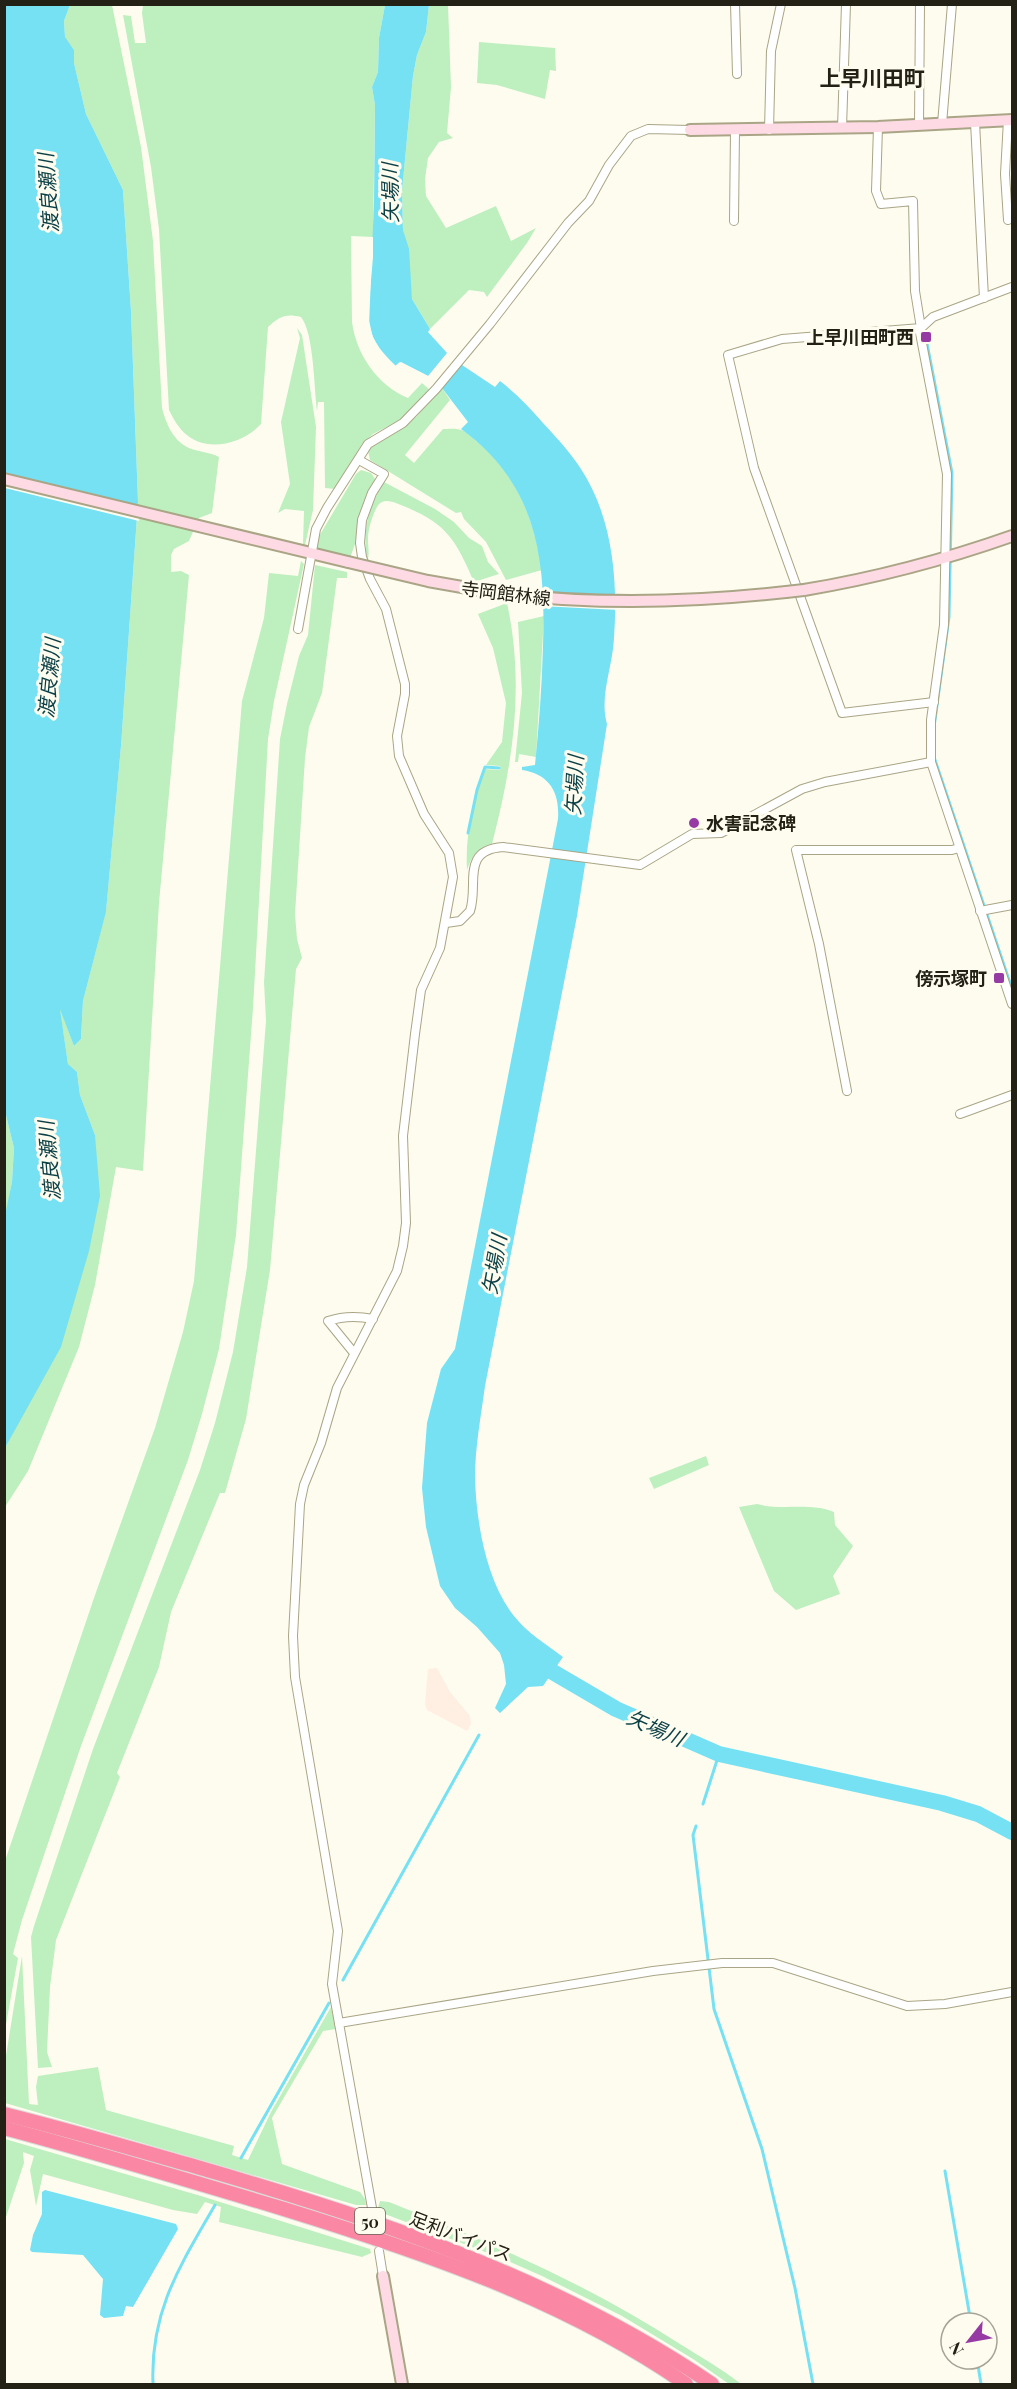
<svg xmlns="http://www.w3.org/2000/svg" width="1017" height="2389" viewBox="0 0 1017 2389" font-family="'Playfair Display','Noto Sans JP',serif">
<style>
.industrial{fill:#ffeee2}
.green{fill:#beefbf}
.water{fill:#75e1f3}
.pier{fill:#fefcef}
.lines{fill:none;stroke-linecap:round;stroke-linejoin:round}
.stream{stroke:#75e1f3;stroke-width:3}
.river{stroke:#75e1f3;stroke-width:16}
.street-casing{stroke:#aaa586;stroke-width:10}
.secondary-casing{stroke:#aaa586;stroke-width:14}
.highway-casing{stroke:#dcdbda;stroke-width:16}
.street{stroke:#fff;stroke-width:8}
.secondary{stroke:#fedbe4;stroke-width:10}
.highway{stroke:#fa88a4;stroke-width:14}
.secondary-bridge-casing{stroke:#aaa586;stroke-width:14;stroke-linecap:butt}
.secondary-bridge{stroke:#fedbe4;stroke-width:10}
.poi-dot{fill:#963aa4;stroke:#fefcef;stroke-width:2}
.labels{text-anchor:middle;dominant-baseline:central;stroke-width:6;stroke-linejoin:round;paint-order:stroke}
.shield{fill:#fefcef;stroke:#656356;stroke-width:1.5}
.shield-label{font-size:16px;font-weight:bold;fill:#232115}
.poi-label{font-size:18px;font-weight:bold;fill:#232115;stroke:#fefcef;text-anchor:end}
.street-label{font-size:18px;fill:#232115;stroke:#fefcef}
.water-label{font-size:20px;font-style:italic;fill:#0b3f46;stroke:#fefcef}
.quarter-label{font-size:21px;font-weight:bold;fill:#232115;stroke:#fefcef}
</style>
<rect width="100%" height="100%" fill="#fefcef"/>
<!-- industrial -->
<polygon class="industrial" points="437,1668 450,1692 470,1716 471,1724 467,1731 427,1710 425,1704 428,1669"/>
<!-- green -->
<g class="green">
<path d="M70 5H112L141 147 153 241 162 408C166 423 172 439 187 447 197 452 210 452 219 457L212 513 199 518 189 541 174 549 171 555V572L181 571 189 575 159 903 143 1171 116 1167 95 1285 79 1347 28 1471 5 1507V1448L32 1396 95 1135 80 1095 77 1072 68 1064 59 1004 74 1046 81 1039 83 1001 106 911 121 746 138 502 131 311 123 190 86 114 74 63V50L65 38 64 21Z"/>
<path d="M143 5H385L379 38 378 72 372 87 375 105 373 237 351 236 352 322C356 354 378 386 408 398L422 383 431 391 400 420 373 434 362 444 335 489 325 488 324 402H318L317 411C314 389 314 333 301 317 285 313 279 317 268 327L261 424C245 442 210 453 188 436 179 429 174 420 169 410L159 229 151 167 123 15 131 16 135 43H146L142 13Z"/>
<polygon points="429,5 448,5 451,87 447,133 453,138 439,142 428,158 425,179 426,196 446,228 496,206 511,241 536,228 527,243 487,297 484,292 469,290 430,329 412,299 403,230 402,191 413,76 417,55 426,32"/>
<polygon points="479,42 555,48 556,71 550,70 545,99 497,85 477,83"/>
<polygon points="297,328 302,335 316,427 313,510 305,545 303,544 304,511 285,509 278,513 290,484 281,422 300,338"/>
<path d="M442 388 450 400 405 455 414 463 443 429C448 429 456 428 461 430 468 432 474 440 480 444 518 475 535 523 542 570L506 580 486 542 464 519 461 512 456 513 370 460 368 451 371 447 416 417Z"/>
<polygon points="361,470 371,473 375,479 359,515 355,544 350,558 320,550 317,547 318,538 356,474"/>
<path d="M384 482 435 509 454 522 469 538 482 546 488 562 499 574 474 582C455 538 446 523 401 505 394 502 385 498 379 504 373 512 368 529 368 539 368 547 370 556 367 561 363 528 367 510 384 482Z"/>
<polygon points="301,561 304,564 274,701 268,739 253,1008 236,1235 219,1349 202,1414 188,1460 81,1746 22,1920 13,1954 18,1958 5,2030 5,1861 95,1595 155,1428 183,1332 194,1281 242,701 264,618 269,573 298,576"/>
<polygon points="315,565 347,572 347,578 337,578 322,693 309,727 305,758 295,914 297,939 302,958 296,969 270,1270 246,1419 225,1493 220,1493 171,1612 159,1667 117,1773 120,1777 56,1940 50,1987 47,2052 52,2067 38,2068 31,1937 34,1926 93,1749 200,1470 215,1423 233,1352 247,1267 266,1021 264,982 280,739 287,704 299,656 308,635"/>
<path d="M507 603C525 686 513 763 492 844 478 848 472 855 467 870 465 835 473 802 484 769L500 770V766L486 765 502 742 506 703 493 648 478 614Z"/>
<polygon points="544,616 536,757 519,754 518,762 515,762 522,693 518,622"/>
<polygon points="4,1107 14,1148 12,1182 5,1220"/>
<polygon points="706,1456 709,1465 654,1489 649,1478"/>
<path d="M757 1504C782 1511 810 1502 834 1512L835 1525 853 1546 833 1576 840 1594 796 1610 774 1591 739 1507Z"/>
<polygon points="22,1956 29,2104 38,2105 36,2087 38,2076 98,2067 106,2110 234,2146 232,2155 248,2160 271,2112 331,2007 336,2029 323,2031 272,2118 282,2164 360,2192 365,2199 366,2205 356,2205 5,2103 5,2062"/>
<polygon points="5,2139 201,2196 370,2249 371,2253 362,2257 219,2222 221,2207 205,2202 197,2214 173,2210 43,2174 36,2206 30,2170 34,2156 23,2152 24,2163 5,2220"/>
<path d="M380 2201 389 2202C490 2242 589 2285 680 2344 701 2357 722 2369 741 2384H729L693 2359 622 2316 542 2276 501 2258 377 2211Z"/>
</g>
<!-- water -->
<g class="water">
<polygon points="5,5 70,5 64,21 65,37 74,50 74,63 86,114 123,190 131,311 138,502 121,746 106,912 83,1001 81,1039 74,1046 60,1009 68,1064 77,1072 80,1095 95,1135 100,1196 89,1251 61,1347 5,1448 4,1220 12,1182 14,1148 4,1107"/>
<path d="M385 5H429L426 32 417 55 413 76 402 191 403 230 409 249 412 299 430 329 428 332 447 353 428 376 401 362 396 366C383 354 374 343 369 326L374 201 375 105 372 87 378 72 379 38Z"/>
<path d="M456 361 495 387 500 381C517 394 530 408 543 423 557 438 570 452 581 469 613 518 618 581 614 638 613 666 599 696 607 724L577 916 485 1386C481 1416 475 1447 475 1477 476 1521 486 1581 514 1616 527 1633 546 1644 563 1657L543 1686 528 1687 500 1713 495 1708 506 1684 504 1665 500 1653 477 1627 455 1608 440 1586 426 1527 422 1488 427 1423 441 1369 455 1349 558 819C560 792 549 774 522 770V767L535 765C539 725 542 686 543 646 546 558 537 484 461 429L468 422 442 388Z"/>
<polygon points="45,2190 176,2224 178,2229 133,2307 126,2306 123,2316 104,2318 100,2315 103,2279 83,2255 32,2252 30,2250 33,2235 42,2214 42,2192"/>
</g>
<!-- pier -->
<g class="pier">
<polygon points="370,237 373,237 373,257 368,316 373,338 382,353 395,366 400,362 428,376 426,378 401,366 394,369 379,355 370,340 365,316"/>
<polygon points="5,474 140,506 139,521 5,488"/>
<polygon points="540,593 618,598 618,610 541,606"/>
</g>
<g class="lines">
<!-- stream -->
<g class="stream">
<polyline points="925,333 952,473 949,617 934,727"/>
<polyline points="934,757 1012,989"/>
<polyline points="468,833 477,790 485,767 499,768"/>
<polyline points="703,1804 719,1754"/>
<polyline points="696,1826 693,1835 714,2009 762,2149 795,2288 813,2384"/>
<polyline points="343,1980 479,1735"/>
<polyline points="241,2158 329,2003"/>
<polyline points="945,2171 971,2323"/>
<polyline points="977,2359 981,2384"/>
<path d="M153 2384C150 2311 180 2266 215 2205"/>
</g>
<!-- river -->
<polyline class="river" points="534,1661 616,1709 719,1754 942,1803 978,1814 1012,1832"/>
<!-- street casing -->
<g class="street-casing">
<g id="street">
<polyline points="735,4 737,74"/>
<polyline points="1008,120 1005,174 1008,220"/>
<polyline points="975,122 984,298"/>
<polyline points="942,124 952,4"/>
<polyline points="919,125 920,4"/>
<polyline points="878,127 876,191 881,204 913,201 915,291 921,328 782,339 728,355 754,468 842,713 934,702"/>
<polyline points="842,128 846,4"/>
<polyline points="769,130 771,51 781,4"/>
<polyline points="734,221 735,130"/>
<polyline points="1012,287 933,317 921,328 920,333 947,474 944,625 931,720 931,762 1012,1004"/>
<polyline points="359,460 384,474 372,493 362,520 360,543 362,557 370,579 386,609 405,684 405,694 397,736 399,756 424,814 449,853 453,877 440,948 421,990 415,1034 403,1136 406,1223 403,1246 397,1271 337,1388 321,1443 304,1485 300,1504 293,1636 295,1677 338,1931 332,1984 372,2208"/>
<polyline points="298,629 316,529 327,508 368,444 403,423 436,389 490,324 568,223 589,201 609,165 631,136 648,129 690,130"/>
<polyline points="980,911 1012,905"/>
<path d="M446 923 460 921 470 911C479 885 460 850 503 847L640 865 692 834 721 833 802 789 825 782 931 762"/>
<polyline points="847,1091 819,944 796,850 952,850 959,848"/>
<polyline points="960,1114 1012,1095"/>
<path d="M354 1353 328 1321C343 1316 358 1316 373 1319"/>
<polyline points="339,2023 653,1971 722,1963 773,1963 907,2006 945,2004 1012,1992"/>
<polyline points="379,2251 383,2276"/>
</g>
</g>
<!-- secondary casing -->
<g class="secondary-casing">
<g id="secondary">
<polyline points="690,130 878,127 1012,120"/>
<polyline points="4,479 348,562"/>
<path d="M804 590C876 578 944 560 1012 536"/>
<path d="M496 593C593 605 689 603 786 592"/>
<polyline points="383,2276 402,2384"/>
</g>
</g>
<!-- highway casing -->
<g class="highway-casing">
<g id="highway">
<path d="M4 2114C69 2130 133 2149 197 2167 377 2219 556 2278 712 2384"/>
<path d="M4 2128C98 2153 191 2181 284 2209 423 2252 565 2300 686 2384"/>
</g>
</g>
<!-- street -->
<use href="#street" class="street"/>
<!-- secondary -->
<use href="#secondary" class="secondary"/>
<!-- highway -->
<use href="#highway" class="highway"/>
<!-- secondary-bridge casing -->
<g class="secondary-bridge-casing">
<g id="secondary-bridge">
<polyline points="348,562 428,581 496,593"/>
<polyline points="786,592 804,590"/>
</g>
</g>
<!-- secondary-bridge -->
<use href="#secondary-bridge" class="secondary-bridge"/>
</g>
<!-- markers -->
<g class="poi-dot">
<rect x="920" y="331" width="12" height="12" rx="3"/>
<circle cx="694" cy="823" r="6"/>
<rect x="993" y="972" width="12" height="12" rx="3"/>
</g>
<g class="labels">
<!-- shield labels -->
<rect class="shield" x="355" y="2208" width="30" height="26" rx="4.5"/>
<g class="shield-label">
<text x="370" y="2221">50</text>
</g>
<!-- poi labels -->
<g class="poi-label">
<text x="914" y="337">上早川田町西</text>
<text x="706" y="823" text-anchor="start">水害記念碑</text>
<text x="987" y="978">傍示塚町</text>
</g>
<!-- street labels -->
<g class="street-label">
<text transform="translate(506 593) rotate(7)">寺岡館林線</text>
<text transform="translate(461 2236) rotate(21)">足利バイパス</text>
</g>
<!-- water labels -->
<g class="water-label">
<text transform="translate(47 193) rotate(-94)">渡良瀬川</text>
<text transform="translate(389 193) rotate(-91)">矢場川</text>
<text transform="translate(48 678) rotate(-85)">渡良瀬川</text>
<text transform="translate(573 785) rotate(-87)">矢場川</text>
<text transform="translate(48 1161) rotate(-95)">渡良瀬川</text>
<text transform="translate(493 1264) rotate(-80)">矢場川</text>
<text transform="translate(656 1727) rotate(24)">矢場川</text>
</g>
<!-- quarter labels -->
<g class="quarter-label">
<text x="872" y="77">上早川田町</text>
</g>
</g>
<!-- border -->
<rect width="1017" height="2389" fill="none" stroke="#232115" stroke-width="12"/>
<!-- north arrow -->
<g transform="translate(969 2341) rotate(239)"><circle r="28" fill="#fefcef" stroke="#a6a498" stroke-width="1.5"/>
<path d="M0-4.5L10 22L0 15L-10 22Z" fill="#963aa4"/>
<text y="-9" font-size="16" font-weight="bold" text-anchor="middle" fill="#232115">N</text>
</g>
</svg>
